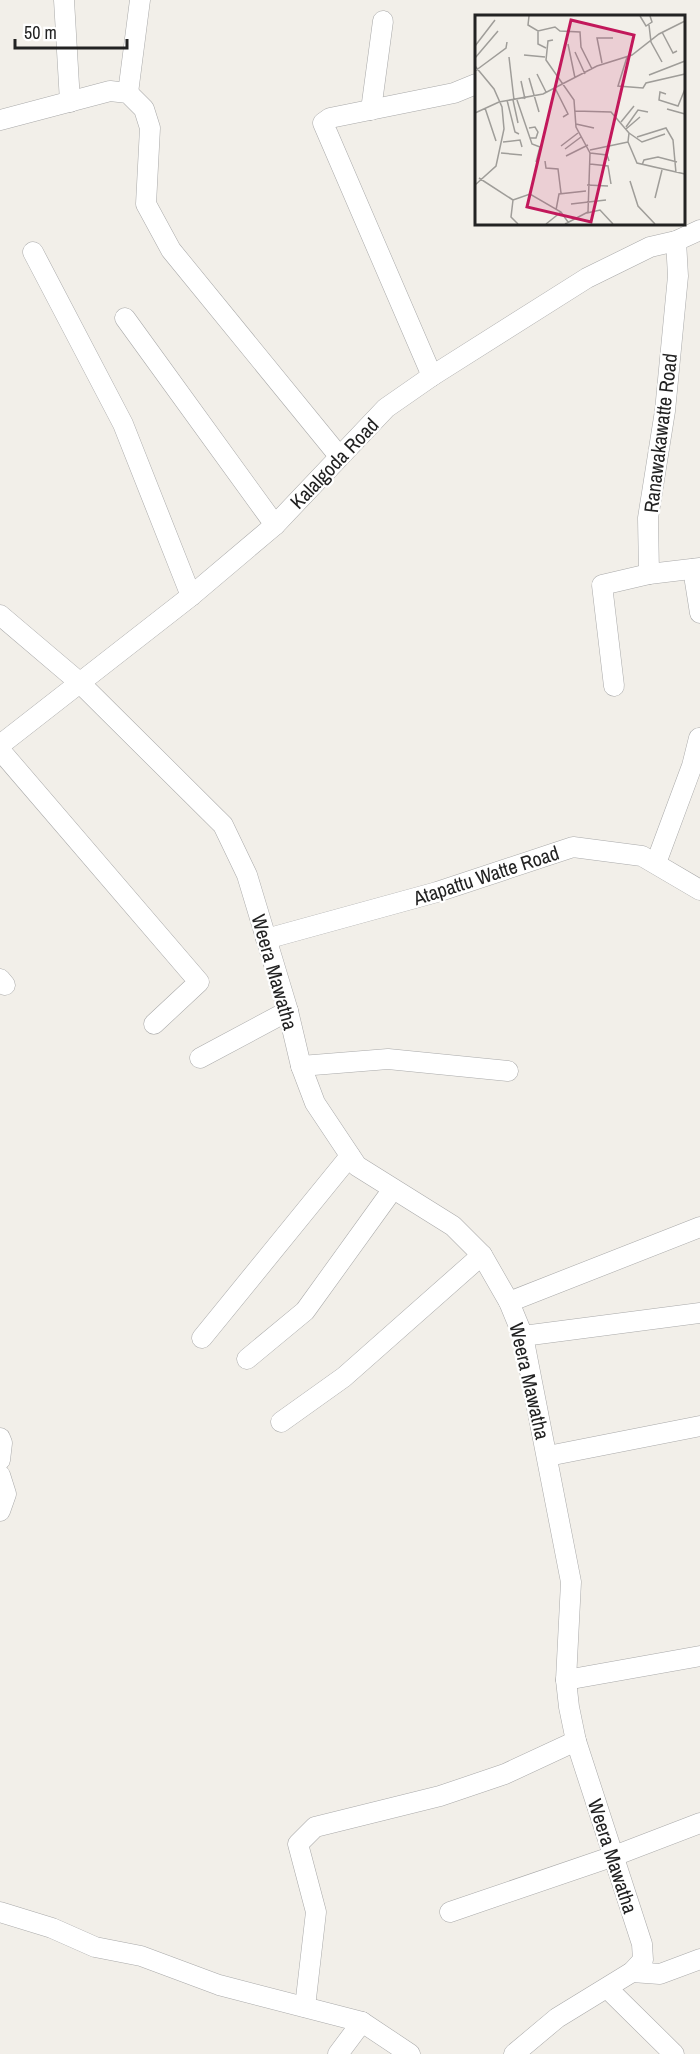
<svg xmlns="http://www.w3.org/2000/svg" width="700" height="2054" viewBox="0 0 700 2054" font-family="'Archivo Narrow',sans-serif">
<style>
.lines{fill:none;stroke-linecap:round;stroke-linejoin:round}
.minor-casing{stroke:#a9a9a9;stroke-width:21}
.minor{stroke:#fff;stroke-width:20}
.labels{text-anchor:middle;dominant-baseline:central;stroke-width:4.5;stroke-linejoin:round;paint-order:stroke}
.street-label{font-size:20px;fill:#222;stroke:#fff}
.inset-road{fill:none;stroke:#9f9d99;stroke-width:1.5}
.view{fill:#c2185b;fill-opacity:0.15;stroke:#c2185b;stroke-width:3}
.inset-edge{fill:none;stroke:#222;stroke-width:3}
</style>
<rect width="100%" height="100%" fill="#f2efe9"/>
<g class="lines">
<!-- minor casing -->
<g class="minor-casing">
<g id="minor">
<polyline points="64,0 70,102"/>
<polyline points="128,93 140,0"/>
<polyline points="371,110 383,21"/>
<polyline points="0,120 110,91 128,93 144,109 150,128 146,204 171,250 339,456"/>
<polyline points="676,241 678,276 665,411 648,518 649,574 700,568"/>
<polyline points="33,252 123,424 191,596"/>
<polyline points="125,318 275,525"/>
<polyline points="432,376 323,123 330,118 454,93 476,84"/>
<polyline points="693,569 700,613"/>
<polyline points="0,615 79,682 223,825 247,875 288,1011 301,1066 315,1103 357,1166 453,1226 482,1255 509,1302 523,1336 571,1582 566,1680 569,1707 576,1741 642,1944 643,1960 632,1972 557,2018 514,2054"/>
<polyline points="614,686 602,585 649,574"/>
<polyline points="0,745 191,596 275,525 386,408 432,376 587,278 650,247 676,241 700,230"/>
<polyline points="0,750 199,982 154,1024"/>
<polyline points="656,863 692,766 699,738"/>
<polyline points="266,939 437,892 573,847 642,856 700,890"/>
<polyline points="0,979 5,985"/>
<polyline points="200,1058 288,1011"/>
<polyline points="301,1066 388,1059 508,1071"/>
<polyline points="509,1302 700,1227"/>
<polyline points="523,1336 700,1313"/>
<polyline points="202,1338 350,1156"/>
<polyline points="247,1359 305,1311 393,1189"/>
<polyline points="281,1422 344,1377 482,1255"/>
<polyline points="0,1438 2,1443 0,1460"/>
<polyline points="548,1456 700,1426"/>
<polyline points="0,1475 6,1494 0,1511"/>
<polyline points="566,1680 700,1656"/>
<polyline points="0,1912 52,1928 95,1947 141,1956 219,1985 362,2022 410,2054"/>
<polyline points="450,1912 614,1856 700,1823"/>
<polyline points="632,1972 660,1974 700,1959"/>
<polyline points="607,1988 674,2054"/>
<polyline points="305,2007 316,1912 298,1844 315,1827 440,1796 505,1774 576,1741"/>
<polyline points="338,2054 362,2022"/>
</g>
</g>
<!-- minor -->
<use href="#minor" class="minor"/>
</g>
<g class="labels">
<!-- street labels -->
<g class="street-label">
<text transform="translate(660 433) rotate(-83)">Ranawakawatte Road</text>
<text transform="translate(334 463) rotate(-46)">Kalalgoda Road</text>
<text transform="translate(486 875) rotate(-18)">Atapattu Watte Road</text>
<text transform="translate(275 972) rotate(74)">Weera Mawatha</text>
<text transform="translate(530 1381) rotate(77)">Weera Mawatha</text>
<text transform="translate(613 1856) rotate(72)">Weera Mawatha</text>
</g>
</g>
<!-- overview -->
<g transform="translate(475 15)">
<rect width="210" height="210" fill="#f2efe9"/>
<path class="inset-road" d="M54 1 53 10 63 16 80 12 85 16 105 17 106 32 117 54M165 1 171 11 177 7 175 1M174 10 176 27 187 47M63 16V29L71 33M187 17 198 38 202 36M78 25 73 26 71 45 99 85 101 112 115 138 113 197 90 209M93 29 100 63M0 31 20 5M100 37 110 59M49 40 70 42M34 42 39 85M152 42 143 71 168 73 171 68 210 59M0 43 23 16M127 48 122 23H138M0 51 19 74 27 92 29 114 21 151 0 170M0 56 31 33 32 27M62 59 71 77M174 60 210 46M54 63 64 97M46 66 50 84M80 73 93 99 88 102M191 79 185 77 184 85 203 91 210 74M32 85 40 117 44 119M38 85 43 108M42 85 57 129 65 132 61 147M10 93 21 126M192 94 210 99M100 96 136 97 154 118 153 127 162 148 210 159M0 98 24 87 68 79 122 51 157 40 184 19 210 6M146 107 159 91M101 109 119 113M151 112 163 95 173 97M54 113 60 112 63 117 61 123H55M151 114 165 102M154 118 167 127 190 119M162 122 191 113 198 125 201 158M28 127 45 125 47 132M86 131 103 118M90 134 106 122M115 135 153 127M26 138 47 140M115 138 132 140 134 146M91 141 113 130M70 146 71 153 83 154 86 178M115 149 133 151 136 169M167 150 169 145 183 142 202 147M4 163 38 185M155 166 163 191 180 209M112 170 133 171M180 183 187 155M38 185 55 179 86 197 93 207M38 185 36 202 43 209M96 189 131 185M81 195 84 179 111 176M112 198 125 195 138 209M71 209 86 197"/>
<path class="view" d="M96 5 159 20 116 207 52 192Z"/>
<rect width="210" height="210" class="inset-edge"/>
</g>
<!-- scale -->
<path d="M15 39v9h112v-9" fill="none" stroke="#222222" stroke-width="3"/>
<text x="24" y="39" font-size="18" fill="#222222" stroke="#ffffff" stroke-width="4.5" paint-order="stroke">50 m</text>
</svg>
